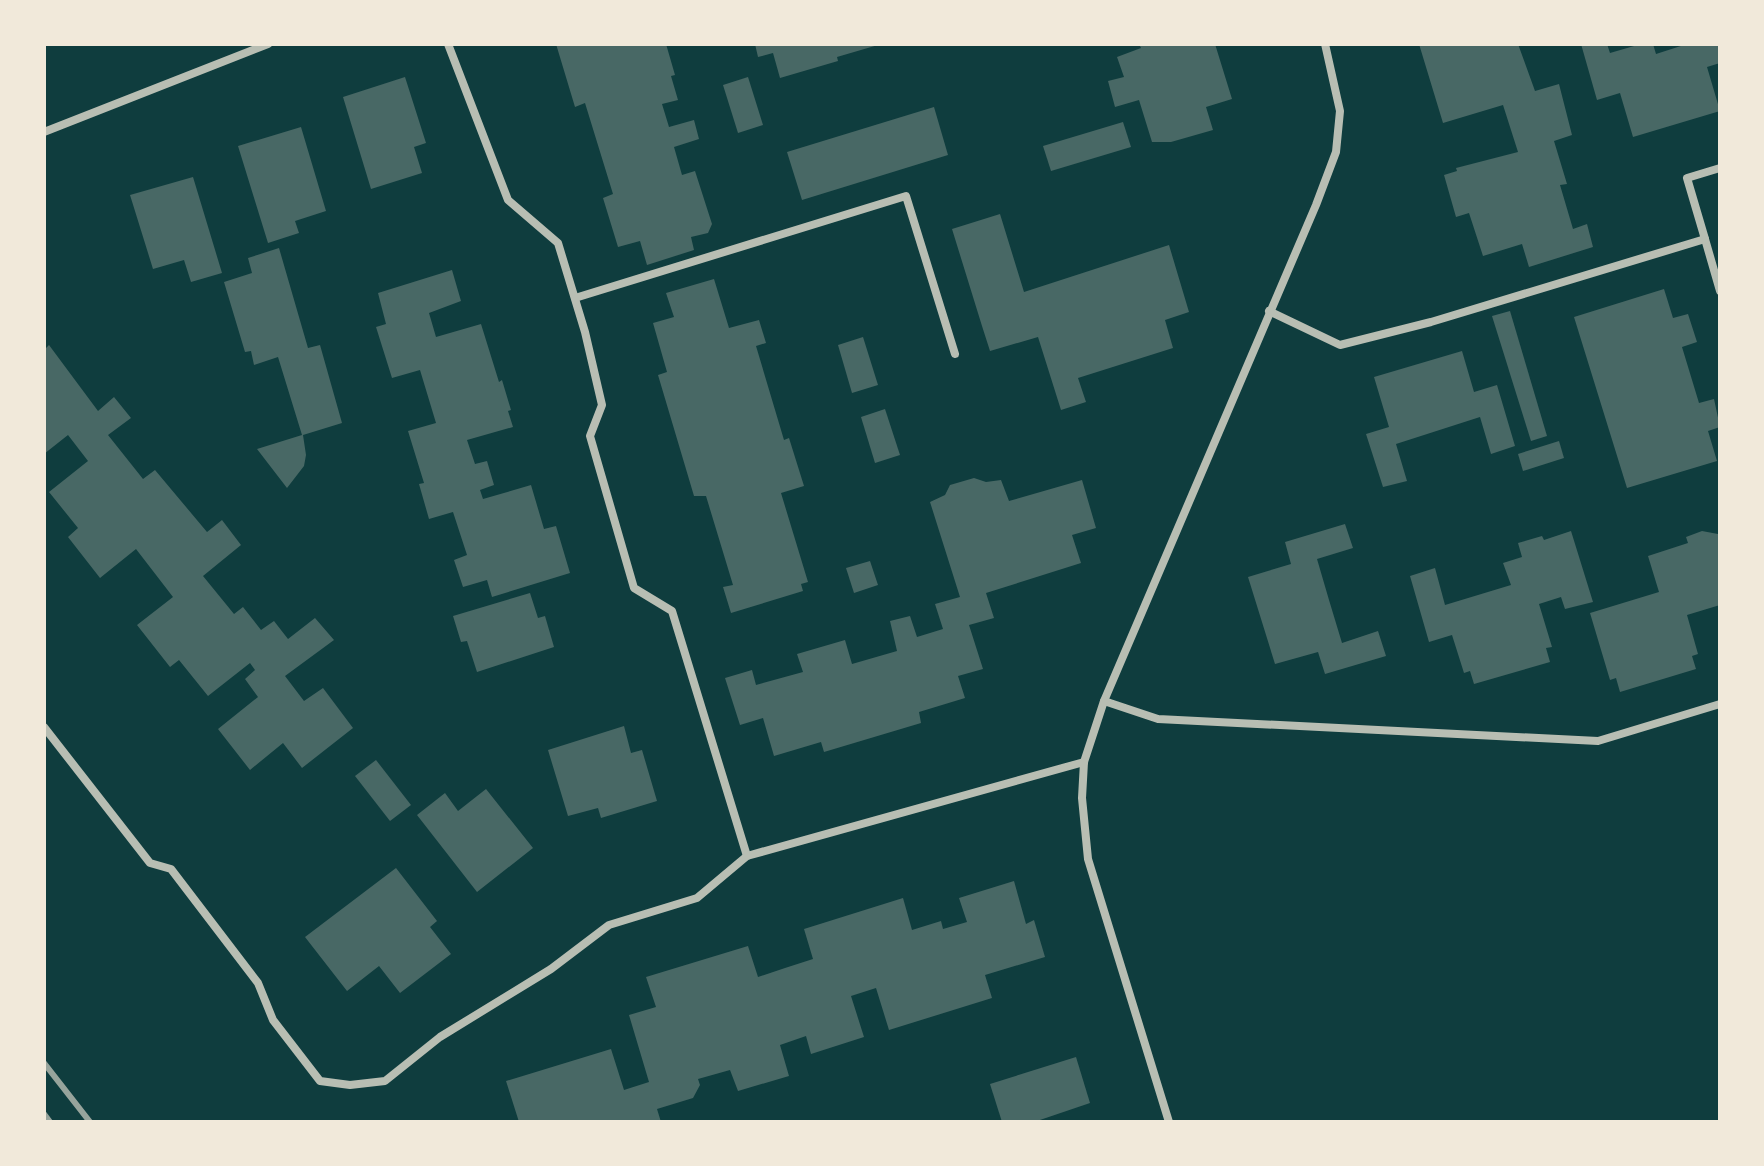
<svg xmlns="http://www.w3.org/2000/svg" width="1764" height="1166" viewBox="0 0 1764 1166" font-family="Karla,sans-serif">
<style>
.building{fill:#486865}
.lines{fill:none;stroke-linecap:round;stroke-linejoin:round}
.minor{stroke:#b8beb3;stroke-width:8}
.rail{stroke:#97a49c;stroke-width:6}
</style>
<rect width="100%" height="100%" fill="#0f3d3e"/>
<!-- building -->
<g class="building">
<polygon points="556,44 666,44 675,75 671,76 678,100 662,104 669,127 694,120 699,139 674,147 682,175 695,171 712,224 708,233 691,237 694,250 647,265 640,241 618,247 603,198 613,194 585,103 575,107"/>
<polygon points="755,44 878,44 878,45 837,57 838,61 780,78 773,53 758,57"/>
<polygon points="1139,44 1215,44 1232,99 1206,107 1213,130 1171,142 1152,142 1139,100 1115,107 1108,81 1124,77 1117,57 1141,48"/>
<polygon points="1419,44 1518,44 1535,91 1559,84 1572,135 1554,141 1567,184 1560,185 1573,229 1587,224 1593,247 1529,267 1522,244 1483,256 1469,213 1456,217 1444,175 1457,171 1456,168 1518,152 1503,105 1443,123"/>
<polygon points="1581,44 1607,44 1610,53 1641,44 1653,44 1656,54 1687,44 1720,44 1720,63 1707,67 1720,111 1633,137 1620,93 1597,100"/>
<polygon points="405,77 426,143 414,147 422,173 371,189 343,97"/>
<polygon points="748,77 763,125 738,133 723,85"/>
<polygon points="934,107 948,155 802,200 787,152"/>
<polygon points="1123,122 1131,147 1051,171 1043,146"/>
<polygon points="301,127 326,211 295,221 299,233 268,243 238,146"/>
<polygon points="193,177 222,273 191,282 184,260 153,269 130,195"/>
<polygon points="1000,214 1024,292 1169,245 1189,312 1165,320 1173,348 1078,378 1086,402 1061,410 1038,337 990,351 982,326 952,229"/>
<polygon points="279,248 308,348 320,345 342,423 303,435 306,455 304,466 287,488 257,449 302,435 278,357 254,365 251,351 245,352 224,282 252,273 248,258"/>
<polygon points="452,270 461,301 429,313 436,337 481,324 499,382 502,380 511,410 508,411 513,427 467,440 475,464 487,461 494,485 480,490 483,499 531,485 544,529 556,526 570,573 492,597 487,580 463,587 454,560 467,555 453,512 429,519 419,484 424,483 408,431 436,423 420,370 392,378 376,327 386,324 378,293"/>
<polygon points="714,279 729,328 759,320 766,343 756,346 784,440 789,438 804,486 781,493 808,582 801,584 803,591 731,613 723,587 733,585 706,496 694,496 658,375 667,372 653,323 674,317 666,293"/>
<polygon points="1664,289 1673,318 1688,314 1697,342 1682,347 1699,403 1714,399 1720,427 1708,431 1717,461 1627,488 1574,317"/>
<polygon points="1510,311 1547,436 1531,441 1492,316"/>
<polygon points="863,337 878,385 852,393 838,345"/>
<polygon points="49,345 98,411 114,397 131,418 108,435 143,479 155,470 207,532 222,520 241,545 203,576 234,614 243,607 261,630 274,621 288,639 315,618 334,640 285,676 304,701 323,688 353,728 302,768 283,743 250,770 218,729 258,697 245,679 255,670 250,663 208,696 179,660 170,667 137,625 173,597 136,549 100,578 68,537 78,528 49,492 88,461 68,435 44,454 44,350"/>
<polygon points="1462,351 1474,392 1497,385 1515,446 1491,454 1480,417 1396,444 1407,481 1383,487 1366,434 1389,427 1374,377"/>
<polygon points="885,409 900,455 875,463 861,417"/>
<polygon points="1559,441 1564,458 1523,471 1518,454"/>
<polygon points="974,478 986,482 1001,480 1009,501 1082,480 1096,528 1072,535 1081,563 986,593 994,618 969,625 983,669 958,676 965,698 919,712 921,723 824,752 821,742 774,756 763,718 740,725 725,678 752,670 756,685 803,672 797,654 845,640 852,664 897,651 890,621 910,616 917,637 943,629 935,604 960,597 930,502 945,495 950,485"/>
<polygon points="1345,524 1353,548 1317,559 1329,600 1342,643 1378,631 1386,656 1325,674 1318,652 1275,664 1248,577 1291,564 1285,542"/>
<polygon points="1571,531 1593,602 1565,609 1561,597 1539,604 1552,647 1546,648 1550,662 1474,684 1470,671 1464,673 1452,635 1429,642 1410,576 1435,568 1445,605 1511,585 1503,563 1522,557 1518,543 1542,536 1544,540"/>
<polygon points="1702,531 1718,534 1720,540 1720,605 1687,615 1698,654 1692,656 1696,669 1620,692 1616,678 1610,680 1590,613 1659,592 1648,556 1688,543 1686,537"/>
<polygon points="870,561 878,585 854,593 846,568"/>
<polygon points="530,593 538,618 545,616 554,647 477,672 467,641 461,642 453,616"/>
<polygon points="624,726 631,753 642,750 657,801 601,818 598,808 568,816 548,750"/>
<polygon points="376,760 411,805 390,821 355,776"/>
<polygon points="486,789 533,848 477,892 417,815 445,793 458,811"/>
<polygon points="396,868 437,921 430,927 451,954 400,993 379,966 347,991 305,937"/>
<polygon points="1014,881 1026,924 1034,920 1045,957 985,975 992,998 889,1030 876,988 851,996 864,1037 811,1054 806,1036 780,1045 789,1076 738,1091 730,1070 698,1079 700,1085 693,1098 657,1109 661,1122 519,1122 506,1081 611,1049 624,1090 649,1082 629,1015 656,1007 646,977 748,946 758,977 785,968 813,959 804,929 903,898 912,930 941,921 943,929 967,922 959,898"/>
<polygon points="1076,1057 1090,1103 1034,1122 1002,1122 990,1084"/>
</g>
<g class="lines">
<!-- minor -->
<g class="minor">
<polyline points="448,44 508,200 558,243 585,332 602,405 590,436 634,588 672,611 747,856"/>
<polyline points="44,132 268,44"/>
<polyline points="1705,239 1720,291"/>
<polyline points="575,298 906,196 955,354"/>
<polyline points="1269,311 1340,345 1431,322 1705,239 1687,178 1720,168"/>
<polyline points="1104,701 1158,719 1598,741 1720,704"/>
<polyline points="44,727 150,863 171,869 258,983 273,1020 320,1081 350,1085 385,1081 440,1037 551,969 609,925 697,898 747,856 1084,762"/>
<polyline points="1169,1122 1088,859 1082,798 1084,762 1104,701 1316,205 1336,152 1340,111 1325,44"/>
</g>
<!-- rail -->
<g class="rail">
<polyline points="44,1063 90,1122"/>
<polyline points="44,1114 50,1122"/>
</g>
</g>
<!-- border -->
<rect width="1764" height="1166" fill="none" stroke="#f1e9da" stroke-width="92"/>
</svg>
